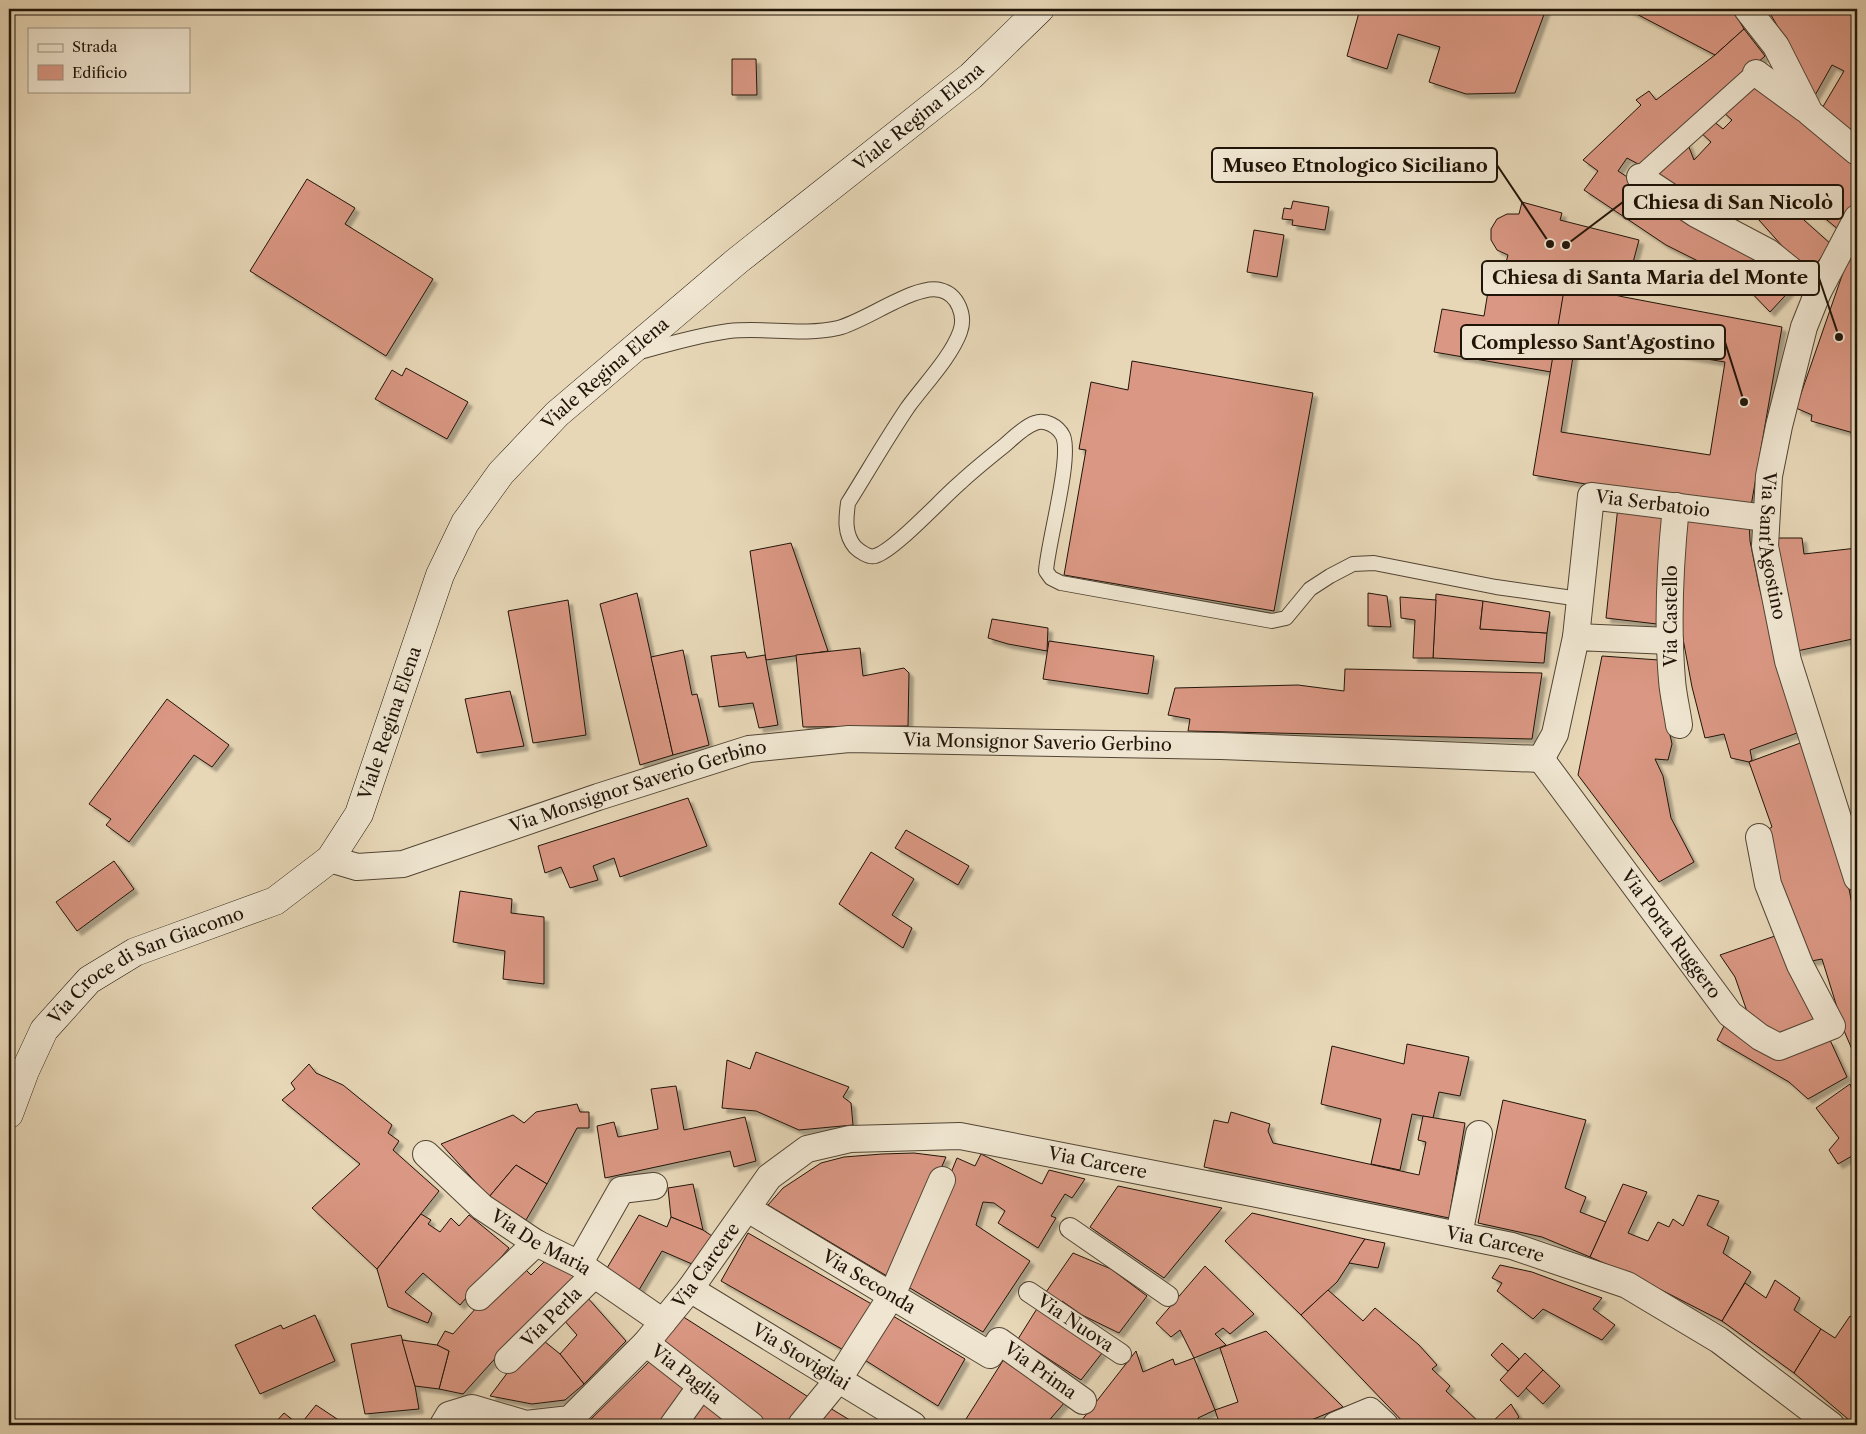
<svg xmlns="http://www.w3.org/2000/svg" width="1866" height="1434" viewBox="0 0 1866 1434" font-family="'Libre Caslon Text',serif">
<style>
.building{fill:#da9783;stroke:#201408;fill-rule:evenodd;filter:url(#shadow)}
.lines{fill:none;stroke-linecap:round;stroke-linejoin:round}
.service-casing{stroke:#524534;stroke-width:16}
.pedestrian-casing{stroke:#524534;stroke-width:22}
.minor-casing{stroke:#524534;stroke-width:28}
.secondary-casing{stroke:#201408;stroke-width:29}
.service{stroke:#efe5d0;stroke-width:14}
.pedestrian{stroke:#efe5d0;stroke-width:20}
.minor{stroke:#efe5d0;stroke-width:26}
.secondary{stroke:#efe5d0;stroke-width:28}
.labels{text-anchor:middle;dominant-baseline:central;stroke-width:5;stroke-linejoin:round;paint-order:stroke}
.street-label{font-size:18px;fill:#201408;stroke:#efe5d0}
.leader{fill:none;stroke:#201408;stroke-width:2}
.callout-dot{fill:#201408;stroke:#efe5d0;stroke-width:2}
.callout{fill:#efe5d0;stroke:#201408;stroke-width:2}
.callout-label{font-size:19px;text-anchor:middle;font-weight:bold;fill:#201408}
</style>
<defs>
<filter id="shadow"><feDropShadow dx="4.5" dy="4.5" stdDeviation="1" flood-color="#0004"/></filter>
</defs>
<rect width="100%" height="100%" fill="#e7d7b7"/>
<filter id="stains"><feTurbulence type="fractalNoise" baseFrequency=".004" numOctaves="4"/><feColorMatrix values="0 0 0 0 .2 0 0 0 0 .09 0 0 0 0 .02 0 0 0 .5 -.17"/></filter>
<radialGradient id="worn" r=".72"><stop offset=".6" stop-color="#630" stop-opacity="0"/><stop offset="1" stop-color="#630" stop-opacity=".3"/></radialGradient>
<!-- building -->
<g class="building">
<polygon points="1360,9 1493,9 1497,10 1497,9 1546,9 1515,93 1466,94 1429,82 1440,47 1398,34 1387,69 1347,56"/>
<polygon points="1627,9 1727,9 1734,12 1744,29 1715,55"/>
<polygon points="1769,9 1843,9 1857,14 1857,136 1821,110 1844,71 1832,65 1814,97 1798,61 1768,10"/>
<polygon points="1744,29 1765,56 1640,165 1627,158 1618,171 1712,232 1756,254 1795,285 1770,312 1742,283 1666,245 1584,190 1598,171 1583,160 1641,105 1636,100 1649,91 1656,100 1715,55"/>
<polygon points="732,59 756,59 757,95 732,95"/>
<polygon points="1754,84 1857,165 1857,205 1839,230 1805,202 1795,212 1832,245 1807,274 1743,202 1731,218 1710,202 1701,212 1654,177 1687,142 1694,160 1711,142 1699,131 1712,120 1723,129 1732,120 1722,111"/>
<polygon points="307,179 355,208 345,224 433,279 386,356 250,271"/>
<polygon points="1293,201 1329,207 1325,230 1292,225 1293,220 1282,219 1284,208 1291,209"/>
<polygon points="1522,202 1562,213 1560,220 1639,240 1627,285 1551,264 1548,277 1505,266 1508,255 1497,250 1491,240 1491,229 1497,219 1507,214 1519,214"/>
<polygon points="1254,230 1284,235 1277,277 1247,272"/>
<polygon points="1857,245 1857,434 1811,421 1812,415 1796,408 1845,267"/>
<polygon points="1490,279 1564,292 1551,372 1434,352 1442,309 1484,316"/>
<path d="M1565 284 1624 297 1782 327 1750 512 1533 475ZM1576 338 1725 362 1710 455 1561 432Z"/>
<polygon points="1132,361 1313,393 1274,611 1064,575 1086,450 1079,449 1091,382 1128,390"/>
<polygon points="406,368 468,402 447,439 375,399 392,370 402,376"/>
<polygon points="1618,506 1669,511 1657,624 1606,618"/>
<polygon points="1683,514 1749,522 1750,541 1759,586 1797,733 1750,750 1752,760 1749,762 1731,758 1724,734 1705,738 1692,687 1675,596"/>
<polygon points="1773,538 1802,538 1804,554 1857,548 1857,638 1797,651"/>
<polygon points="791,543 828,651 766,660 750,551"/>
<polygon points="637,593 673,755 640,765 600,604"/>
<polygon points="1368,593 1387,596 1391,627 1368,626"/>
<polygon points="1436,594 1483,601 1480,629 1547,633 1544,663 1433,658"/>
<polygon points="1400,597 1436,600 1433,658 1413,658 1415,620 1401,618"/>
<polygon points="568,600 586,735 533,743 508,611"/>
<polygon points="1483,601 1550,612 1547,633 1480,629"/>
<polygon points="992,619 1048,628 1047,651 1008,644 988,638"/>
<polygon points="1049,641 1154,656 1148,694 1043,679"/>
<polygon points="860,648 863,676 904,668 909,673 908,726 803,727 796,655"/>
<polygon points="683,650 692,695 697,694 709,745 673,755 651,657"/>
<polygon points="745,652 747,658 765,655 778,725 759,728 753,703 719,707 711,656"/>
<polygon points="1602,656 1659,660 1660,689 1672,744 1668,760 1655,759 1663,776 1671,818 1694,862 1659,882 1578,775"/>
<polygon points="1345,669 1542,673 1532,739 1188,731 1190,719 1168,715 1175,688 1298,685 1344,691"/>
<polygon points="510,691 524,746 477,753 465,699"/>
<polygon points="167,699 229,745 212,767 194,755 129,842 106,825 111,819 89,804"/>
<polygon points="1803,742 1838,834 1852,904 1857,924 1857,1061 1845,1033 1822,959 1806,962 1777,874 1767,830 1772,827 1749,762"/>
<polygon points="688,798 707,846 620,877 614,858 593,866 598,880 570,888 561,867 545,873 538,846"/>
<polygon points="906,830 969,866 958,885 895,848"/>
<polygon points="871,852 914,879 892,915 912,928 903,948 839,904"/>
<polygon points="114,861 134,889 77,931 56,902"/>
<polygon points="460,891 512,899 511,913 544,917 544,984 503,979 505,951 453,942"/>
<polygon points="1775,936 1818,1019 1769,1038 1750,1020 1735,977 1720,955"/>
<polygon points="1724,1026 1781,1057 1830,1040 1847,1077 1808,1099 1789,1082 1717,1040"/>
<polygon points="1407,1044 1469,1057 1460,1096 1439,1092 1433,1118 1412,1114 1400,1170 1371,1164 1381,1119 1321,1104 1332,1046 1404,1064"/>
<polygon points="756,1052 849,1087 843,1097 851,1103 853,1125 799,1130 756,1111 722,1108 727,1060 750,1069"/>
<polygon points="309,1064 316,1073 343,1085 392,1125 388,1133 399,1141 393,1150 439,1191 377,1269 312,1208 360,1164 282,1100 295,1089 291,1083"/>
<polygon points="1850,1084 1857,1103 1857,1165 1852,1156 1838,1164 1829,1150 1839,1138 1816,1108"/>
<polygon points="676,1086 684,1130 745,1117 756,1161 734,1167 730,1151 605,1178 597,1126 614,1122 618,1137 658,1129 651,1089"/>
<polygon points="1503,1100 1586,1120 1565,1188 1586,1197 1580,1212 1606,1222 1590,1257 1542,1237 1478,1223"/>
<polygon points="577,1104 580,1112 589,1112 589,1128 577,1128 547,1184 516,1165 489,1197 441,1144 513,1115 524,1123 536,1112"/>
<polygon points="1231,1112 1270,1124 1268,1131 1273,1143 1419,1175 1426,1142 1418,1140 1423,1116 1465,1123 1449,1218 1204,1167 1214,1120 1228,1123"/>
<polygon points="914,1153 946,1157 892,1279 768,1205 783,1188 821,1163 844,1157 882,1154"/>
<polygon points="981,1154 1042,1184 1049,1170 1085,1179 1072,1198 1065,1194 1051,1216 1056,1218 1038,1248 998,1223 1005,1211 994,1203 983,1202 976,1225 1030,1261 983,1332 905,1285 957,1158 975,1166"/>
<polygon points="516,1165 547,1184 526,1220 489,1197"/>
<polygon points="693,1184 703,1230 671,1217 668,1188"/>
<polygon points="1623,1184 1647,1192 1628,1233 1648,1241 1658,1222 1669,1227 1673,1219 1683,1226 1698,1195 1719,1201 1707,1225 1729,1237 1723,1253 1751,1272 1722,1321 1634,1276 1590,1257"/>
<polygon points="1118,1186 1222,1208 1164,1278 1090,1227"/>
<polygon points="1252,1213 1365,1239 1337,1282 1301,1315 1225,1241"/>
<polygon points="421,1214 431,1220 428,1224 440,1232 451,1218 459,1226 469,1215 509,1248 460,1305 423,1273 405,1292 432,1313 428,1323 388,1307 377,1269"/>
<polygon points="639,1215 667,1227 671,1217 703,1230 712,1236 692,1264 662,1251 636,1295 604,1273"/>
<polygon points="748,1233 875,1306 847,1352 721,1281"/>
<polygon points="1365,1239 1385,1243 1378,1268 1349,1263"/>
<polygon points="1073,1253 1111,1269 1147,1296 1119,1333 1082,1315 1062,1301 1060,1303 1044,1295"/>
<polygon points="558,1260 582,1276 509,1343 463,1394 439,1389 449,1351 437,1345 445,1331 453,1334 477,1307 525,1269 531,1275 544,1262"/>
<polygon points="1500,1265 1532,1272 1602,1298 1593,1309 1615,1325 1602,1340 1543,1309 1533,1319 1497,1291 1502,1283 1492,1278"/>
<polygon points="1205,1266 1254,1314 1230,1334 1223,1328 1215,1334 1226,1345 1194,1358 1180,1330 1171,1337 1156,1323"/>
<polygon points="1775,1280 1800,1298 1794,1310 1821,1329 1794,1373 1722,1321 1745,1283 1766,1298"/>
<polygon points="1328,1290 1363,1321 1375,1308 1419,1345 1437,1365 1432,1369 1450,1386 1446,1391 1482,1425 1406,1425 1301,1315"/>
<polygon points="587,1297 626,1341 584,1384 560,1354 577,1335 563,1319"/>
<polygon points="1038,1307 1102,1353 1081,1380 1018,1339"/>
<polygon points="888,1313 965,1359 938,1406 860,1357"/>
<polygon points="315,1315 335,1361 260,1394 235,1345 281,1325 283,1329"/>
<polygon points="682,1316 813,1400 793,1425 760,1425 660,1346"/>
<polygon points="1850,1316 1857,1321 1857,1326 1855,1330 1857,1340 1857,1425 1855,1425 1794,1373 1821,1329 1835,1338"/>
<polygon points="1266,1331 1343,1407 1299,1425 1220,1425 1215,1410 1238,1402 1220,1348"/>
<polygon points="401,1335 415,1386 419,1409 365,1414 351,1344"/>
<polygon points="539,1337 560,1354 584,1384 565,1400 532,1404 490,1396 517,1360"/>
<polygon points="402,1340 437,1345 449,1351 439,1389 415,1386"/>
<polygon points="1502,1343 1519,1359 1508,1371 1491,1355"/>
<polygon points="1136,1351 1143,1372 1173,1359 1175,1365 1194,1358 1215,1410 1198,1418 1201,1425 1163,1425 1161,1420 1156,1425 1078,1425"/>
<polygon points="1525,1353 1543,1370 1518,1397 1500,1380"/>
<polygon points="653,1358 690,1385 660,1425 585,1425"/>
<polygon points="1004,1359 1065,1402 1045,1425 977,1425 966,1419"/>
<polygon points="1543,1370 1560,1386 1543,1404 1526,1388"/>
<polygon points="704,1399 742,1425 684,1425"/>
<polygon points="1511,1404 1519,1417 1511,1425 1489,1425"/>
<polygon points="316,1405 346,1425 300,1425"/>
<polygon points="825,1405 858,1425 809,1425"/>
<polygon points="284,1413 299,1425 273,1425"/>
</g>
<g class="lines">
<!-- service casing -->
<g class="service-casing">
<path id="service" d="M640 352C668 344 699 335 729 331 765 327 802 336 838 328 864 322 917 283 940 290 958 294 966 316 960 332 951 357 924 385 908 407 887 438 868 471 848 503 846 518 844 534 855 547 859 551 869 558 875 556 894 551 943 497 961 482 975 469 990 457 1005 445 1013 438 1025 426 1035 423 1045 419 1058 426 1063 436 1072 458 1048 542 1046 571L1051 578 1061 583 1272 621 1286 618 1310 589 1330 576 1353 564 1374 563 1496 587 1580 599"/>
</g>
<!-- pedestrian casing -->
<g class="pedestrian-casing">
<g id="pedestrian">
<polyline points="1640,177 1756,73"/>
<polyline points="1070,1228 1168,1296"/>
<path id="s1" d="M1029 1292 1121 1354"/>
</g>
</g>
<!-- minor casing -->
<g class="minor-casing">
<g id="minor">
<polyline points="1747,9 1776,46 1810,113 1857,152"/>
<polyline points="1756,73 1805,109"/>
<polyline points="1640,177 1696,214 1768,252 1818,292"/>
<path id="s2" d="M1857 218 1818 292 1804 327 1779 426 1769 476 1765 546 1788 661 1857 878"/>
<path d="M1676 506C1670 564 1667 622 1672 680 1673 695 1677 710 1679 725"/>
<path id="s3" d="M1576 637 1591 496 1766 518"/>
<path id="s4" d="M1541 759 1730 1014 1760 1037 1779 1047 1832 1026 1800 965 1768 884 1759 837"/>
<path id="s5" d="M330 859 357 867 403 864 598 797 749 749 849 739 1221 746 1541 759 1555 734 1576 637 1670 641"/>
<path id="s6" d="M426 1154 482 1207 536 1243 579 1264 663 1322"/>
<path id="s7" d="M748 1209 990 1355 999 1341 1083 1401"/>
<polyline points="1459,1235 1479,1134"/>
<polyline points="579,1264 621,1190 654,1186"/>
<path id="s8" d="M690 1289 913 1425"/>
<polyline points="479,1297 536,1243"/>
<path id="s9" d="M646 1343 751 1425"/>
<path id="s10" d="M508 1360 594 1275"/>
<path id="s11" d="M443 1425 449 1415 472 1408 526 1424 570 1419 646 1343 663 1322 690 1289 769 1177 807 1149 850 1139 960 1136 1252 1193 1512 1246 1627 1285 1719 1340 1831 1425"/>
<polyline points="673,1425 701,1386"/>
<polyline points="801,1425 838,1380 892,1295 942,1180"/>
<polyline points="1336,1425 1370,1411 1385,1425"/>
</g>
</g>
<!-- secondary casing -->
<g class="secondary-casing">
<g id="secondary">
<path id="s12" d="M9 1114 25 1071 44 1030 89 980 135 952 275 901 330 859 359 814 440 575 465 523 501 473 557 414 737 261 971 76 1040 9"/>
</g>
</g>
<!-- service -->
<use href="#service" class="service"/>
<!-- pedestrian -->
<use href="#pedestrian" class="pedestrian"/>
<!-- minor -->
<use href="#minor" class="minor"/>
<!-- secondary -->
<use href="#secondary" class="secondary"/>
</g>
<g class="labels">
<!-- street labels -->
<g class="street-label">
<text stroke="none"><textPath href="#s12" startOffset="1405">Viale Regina Elena</textPath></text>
<text stroke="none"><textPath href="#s12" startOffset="1000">Viale Regina Elena</textPath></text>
<text stroke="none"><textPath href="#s3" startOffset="204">Via Serbatoio</textPath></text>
<text stroke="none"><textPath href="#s2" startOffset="345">Via Sant'Agostino</textPath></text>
<text transform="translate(1671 616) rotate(-90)">Via Castello</text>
<text stroke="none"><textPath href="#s12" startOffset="580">Viale Regina Elena</textPath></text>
<text stroke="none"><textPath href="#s5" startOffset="728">Via Monsignor Saverio Gerbino</textPath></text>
<text stroke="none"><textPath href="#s5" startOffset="322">Via Monsignor Saverio Gerbino</textPath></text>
<text stroke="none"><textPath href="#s4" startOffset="218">Via Porta Ruggero</textPath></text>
<text stroke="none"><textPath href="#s12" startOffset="215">Via Croce di San Giacomo</textPath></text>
<text stroke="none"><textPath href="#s11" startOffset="792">Via Carcere</textPath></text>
<text stroke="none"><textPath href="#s6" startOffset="146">Via De Maria</textPath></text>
<text stroke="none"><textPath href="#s11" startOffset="1198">Via Carcere</textPath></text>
<text stroke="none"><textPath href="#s11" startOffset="342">Via Carcere</textPath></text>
<text stroke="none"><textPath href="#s7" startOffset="141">Via Seconda</textPath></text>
<text stroke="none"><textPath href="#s10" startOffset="61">Via Perla</textPath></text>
<text stroke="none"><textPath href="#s1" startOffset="56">Via Nuova</textPath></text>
<text stroke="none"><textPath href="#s8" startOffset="130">Via Stovigliai</textPath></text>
<text stroke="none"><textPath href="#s7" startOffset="350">Via Prima</textPath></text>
<text stroke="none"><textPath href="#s9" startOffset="51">Via Paglia</textPath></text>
</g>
</g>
<!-- callouts -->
<path class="leader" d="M1550 244L1497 165M1566 245L1623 202M1839 337L1819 278M1744 402L1725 342"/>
<g class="callout-dot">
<circle cx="1550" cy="244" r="5"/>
<circle cx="1566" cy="245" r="5"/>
<circle cx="1839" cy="337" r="5"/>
<circle cx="1744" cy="402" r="5"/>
</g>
<g class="callout">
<rect x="1212" y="148" width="285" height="34" rx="5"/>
<rect x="1623" y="185" width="220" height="34" rx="5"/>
<rect x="1482" y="261" width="337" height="34" rx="5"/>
<rect x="1461" y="325" width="264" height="34" rx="5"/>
</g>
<g class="callout-label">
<text x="1355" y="172">Museo Etnologico Siciliano</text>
<text x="1733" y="209">Chiesa di San Nicolò</text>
<text x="1650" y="284">Chiesa di Santa Maria del Monte</text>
<text x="1593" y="349">Complesso Sant'Agostino</text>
</g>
<!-- margin -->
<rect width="1866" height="1434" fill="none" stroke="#e7d7b7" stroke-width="30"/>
<rect x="10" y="10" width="1846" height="1414" fill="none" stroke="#201408" stroke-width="2.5"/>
<rect x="15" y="15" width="1836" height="1404" fill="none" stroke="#201408"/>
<!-- legend -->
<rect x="28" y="28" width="162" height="65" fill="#efe5d0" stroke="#9c9180"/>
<rect x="38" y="44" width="25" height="8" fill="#efe5d0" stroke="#9c9180"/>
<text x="72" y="52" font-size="15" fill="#201408">Strada</text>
<rect x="38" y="65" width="25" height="15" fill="#da9783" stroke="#9c9180"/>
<text x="72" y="78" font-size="15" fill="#201408">Edificio</text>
<rect width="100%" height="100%" filter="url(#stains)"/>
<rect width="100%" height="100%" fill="url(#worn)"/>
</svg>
